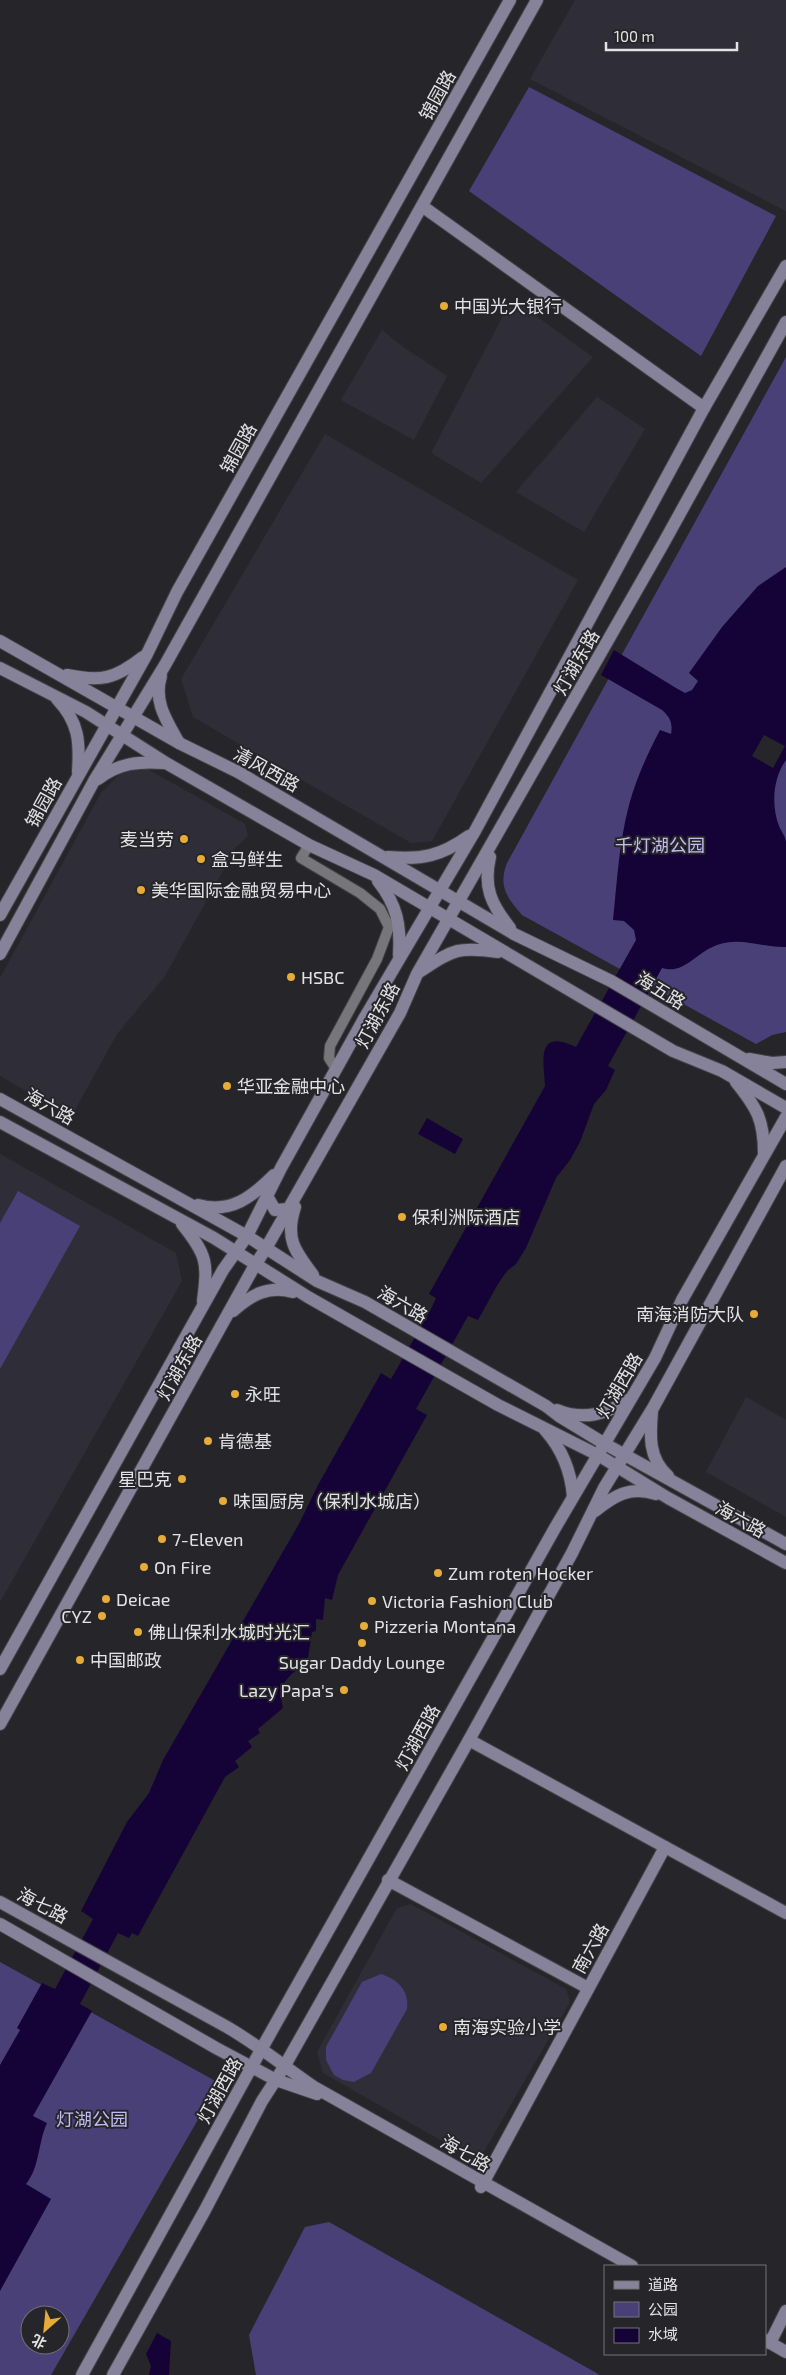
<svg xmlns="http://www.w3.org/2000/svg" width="786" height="2375" viewBox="0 0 786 2375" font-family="'Exo 2','Noto Sans SC',sans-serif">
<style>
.built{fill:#2f2e38}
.green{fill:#4a4078;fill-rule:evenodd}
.water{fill:#150338}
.pier{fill:#26262a}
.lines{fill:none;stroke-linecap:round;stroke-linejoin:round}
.street-casing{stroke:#424245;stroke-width:12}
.secondary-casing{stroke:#424245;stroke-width:14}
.street{stroke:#77767b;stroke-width:10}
.secondary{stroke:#858299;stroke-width:12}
.poi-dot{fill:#e7ac37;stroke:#26262a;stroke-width:2}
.labels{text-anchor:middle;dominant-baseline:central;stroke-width:4;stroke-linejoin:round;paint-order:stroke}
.street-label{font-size:18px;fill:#e3e3e5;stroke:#26262a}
.poi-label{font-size:18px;fill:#e3e3e5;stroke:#26262a;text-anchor:start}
.park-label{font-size:18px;fill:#c2bcf1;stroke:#26262a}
</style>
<rect width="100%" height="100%" fill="#26262a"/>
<!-- built -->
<g class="built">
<polygon points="575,0 786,0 786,211 530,79"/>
<polygon points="518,303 593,357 481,483 431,453 506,310"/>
<polygon points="382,330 403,347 447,376 414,440 341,400"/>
<polygon points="597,397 645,429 584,532 516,492"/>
<polygon points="325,434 578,580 432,841 411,843 193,717 181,679"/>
<polygon points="144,767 245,824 248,836 236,847 165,976 117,1034 71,1117 0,1076 0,978 101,793 122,772"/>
<polygon points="0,1154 176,1253 182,1281 0,1602"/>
<polygon points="746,1397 786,1420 786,1517 706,1472"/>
<polygon points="411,1904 566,1989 570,2002 483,2153 472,2158 323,2073 317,2052 397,1908"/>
</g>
<!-- green -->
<g class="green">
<polygon points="529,87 776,216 701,356 469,191"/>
<path d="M786 357V1032L772 1035 756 1044 522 915C507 898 498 886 507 863Z"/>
<polygon points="18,1191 80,1226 0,1369 0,1223"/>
<path d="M0 1962 219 2083 51 2375H0ZM30 2315H60V2345H30Z"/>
<path d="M381 1974C398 1980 409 1990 407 2009L371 2073 354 2082 343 2080 334 2075 326 2060V2047L362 1982Z"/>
<polygon points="329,2222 600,2375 256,2375 249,2335 305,2227"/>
</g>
<!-- water -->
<g class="water">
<path d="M786 567V760C773 778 771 805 779 826 781 831 786 837 786 843 786 878 786 913 786 947 762 948 741 936 717 945 695 953 684 975 662 968L608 1066 615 1070 606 1090 594 1104 580 1142 570 1160 556 1178 526 1248 516 1264 507 1271 498 1284 478 1320 468 1316 416 1409 427 1415 338 1575 332 1600 325 1598 323 1620 316 1619V1631L312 1632 307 1665C287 1673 277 1687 283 1708L258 1729 260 1733 248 1741 252 1747 235 1761 239 1767 225 1777 138 1936 132 1933 129 1938 118 1933 80 2004 92 2011 33 2116 47 2123C38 2142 40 2167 26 2184L51 2199 0 2291V2065L20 2030 17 2028 42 1983 55 1989 93 1919 81 1911 127 1822 149 1793 163 1760 300 1522 318 1485 381 1373 391 1379 431 1309 436 1298 429 1294 545 1086C543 1057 537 1029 576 1047L636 940 634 930 624 921 613 920C617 882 619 843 629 805 636 779 647 755 660 730L671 734C673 723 670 717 662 710L601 675 614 650 676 688 685 693 692 690 698 681 689 673 722 627 758 586Z"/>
<polygon points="427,1118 463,1139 455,1154 418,1134"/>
<polygon points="157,2333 171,2341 169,2375 149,2375 151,2366 146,2354"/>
</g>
<!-- pier -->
<polygon class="pier" points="764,735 785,746 773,768 752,756"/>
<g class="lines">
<!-- street casing -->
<g class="street-casing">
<polyline id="street" points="309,845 301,858 360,893 380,909 389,927 377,959 330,1046 329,1058 336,1069"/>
</g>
<!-- secondary casing -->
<g class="secondary-casing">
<g id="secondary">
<polyline points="422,206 704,408"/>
<polyline points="0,641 179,743 238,772 514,934 611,981 786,1084"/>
<polyline points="0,668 86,712 166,763 309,845 374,875 673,1051 722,1071 786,1108"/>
<path d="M67 675C101 682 115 679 143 657"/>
<path d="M161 676C153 702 167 721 179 743"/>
<path d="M57 699C79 722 80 742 78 772"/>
<path d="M98 779C119 763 139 761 164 763"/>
<path d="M388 857C422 860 441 856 469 836"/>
<path d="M490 857C483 887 491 904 510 928"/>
<path d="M378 881C397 905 401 925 399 955"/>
<polyline points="0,915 147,654 177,592 510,0"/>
<polyline points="0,954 94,781 165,665 537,0"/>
<path d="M419 972C453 950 457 946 498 952"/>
<polyline points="749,1059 772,1063 786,1062"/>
<path d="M736 1082C757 1108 764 1120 764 1154"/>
<polyline points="0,1099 247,1236 317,1281 365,1302 546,1406 559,1416 605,1444 786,1544"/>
<polyline points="0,1122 214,1238 308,1297 394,1346 498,1405 598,1455 668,1498 786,1563"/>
<polyline points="267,1196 275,1210 288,1209"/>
<path d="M198 1205C231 1214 252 1197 274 1175"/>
<path d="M295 1207C285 1238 294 1250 313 1275"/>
<path d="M182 1224C207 1255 208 1262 203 1301"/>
<path d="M233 1311C251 1295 268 1285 293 1292"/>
<path d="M557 1410C584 1421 607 1414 630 1399"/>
<path d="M652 1411C650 1435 648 1458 668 1476"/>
<path d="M545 1430C563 1450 571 1471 573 1497"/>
<path d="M595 1511C615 1495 630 1486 656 1494"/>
<polyline points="0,1669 223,1270 247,1236 281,1168 365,1017 475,831 704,408 786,266"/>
<polyline points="0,1724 255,1265 265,1250 400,1013 417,974 663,544 786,322"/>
<polyline points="469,1740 786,1913"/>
<polyline points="388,1880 588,1988"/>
<path d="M0 1902 227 2027C258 2045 285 2067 314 2087L632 2266"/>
<polyline points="0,1924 216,2048 276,2080 317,2094"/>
<polyline points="481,2187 665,1847"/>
<polyline points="765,2340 786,2352"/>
<polyline points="770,2343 786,2311"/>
<polyline points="82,2375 262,2048 555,1528 655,1358 682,1300 786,1117"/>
<polyline points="113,2375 205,2210 262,2101 284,2067 469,1740 572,1553 604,1488 653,1408 786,1166"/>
</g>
</g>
<!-- street -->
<use href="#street" class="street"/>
<!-- secondary -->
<use href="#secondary" class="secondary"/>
</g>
<!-- markers -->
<g class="poi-dot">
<circle cx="444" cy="306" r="5"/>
<circle cx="184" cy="839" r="5"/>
<circle cx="201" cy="859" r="5"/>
<circle cx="141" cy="890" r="5"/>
<circle cx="291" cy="977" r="5"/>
<circle cx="227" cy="1086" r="5"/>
<circle cx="402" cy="1217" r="5"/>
<circle cx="754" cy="1314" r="5"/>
<circle cx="235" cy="1394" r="5"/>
<circle cx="208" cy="1441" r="5"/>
<circle cx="182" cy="1479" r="5"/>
<circle cx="223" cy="1501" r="5"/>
<circle cx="162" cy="1539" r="5"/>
<circle cx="144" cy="1567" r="5"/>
<circle cx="438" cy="1573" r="5"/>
<circle cx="106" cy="1599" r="5"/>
<circle cx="372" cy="1601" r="5"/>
<circle cx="102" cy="1616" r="5"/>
<circle cx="364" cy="1626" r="5"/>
<circle cx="138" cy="1632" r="5"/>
<circle cx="362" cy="1643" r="5"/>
<circle cx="80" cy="1660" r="5"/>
<circle cx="344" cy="1690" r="5"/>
<circle cx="443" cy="2027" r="5"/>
</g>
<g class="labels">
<!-- street labels -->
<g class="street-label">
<text transform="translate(437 95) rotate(-61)">锦园路</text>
<text transform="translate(238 448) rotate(-61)">锦园路</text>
<text transform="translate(576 662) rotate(-60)">灯湖东路</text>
<text transform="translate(267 769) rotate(29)">清风西路</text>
<text transform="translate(43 802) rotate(-61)">锦园路</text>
<text transform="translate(661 990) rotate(31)">海五路</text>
<text transform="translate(377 1015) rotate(-62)">灯湖东路</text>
<text transform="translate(50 1106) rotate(29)">海六路</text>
<text transform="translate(403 1304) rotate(30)">海六路</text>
<text transform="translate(179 1367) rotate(-61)">灯湖东路</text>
<text transform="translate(619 1385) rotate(-60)">灯湖西路</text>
<text transform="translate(741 1519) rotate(29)">海六路</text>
<text transform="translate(417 1737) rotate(-61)">灯湖西路</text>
<text transform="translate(43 1905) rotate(28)">海七路</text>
<text transform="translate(590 1948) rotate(-61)">南六路</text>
<text transform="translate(219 2090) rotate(-61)">灯湖西路</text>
<text transform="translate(466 2153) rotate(30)">海七路</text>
</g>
<!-- poi labels -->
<g class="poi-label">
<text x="454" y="306">中国光大银行</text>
<text x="174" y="839" text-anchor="end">麦当劳</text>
<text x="211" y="859">盒马鲜生</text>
<text x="151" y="890">美华国际金融贸易中心</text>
<text x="301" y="977">HSBC</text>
<text x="237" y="1086">华亚金融中心</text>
<text x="412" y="1217">保利洲际酒店</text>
<text x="744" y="1314" text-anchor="end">南海消防大队</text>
<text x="245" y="1394">永旺</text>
<text x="218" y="1441">肯德基</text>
<text x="172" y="1479" text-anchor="end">星巴克</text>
<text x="233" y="1501">味国厨房（保利水城店）</text>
<text x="172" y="1539">7-Eleven</text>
<text x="154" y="1567">On Fire</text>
<text x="448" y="1573">Zum roten Hocker</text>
<text x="116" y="1599">Deicae</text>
<text x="382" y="1601">Victoria Fashion Club</text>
<text x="92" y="1616" text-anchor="end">CYZ</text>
<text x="374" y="1626">Pizzeria Montana</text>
<text x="148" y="1632">佛山保利水城时光汇</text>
<text x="90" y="1660">中国邮政</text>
<text x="362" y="1662" text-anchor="middle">Sugar Daddy Lounge</text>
<text x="334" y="1690" text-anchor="end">Lazy Papa's</text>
<text x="453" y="2027">南海实验小学</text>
</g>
<!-- park labels -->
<g class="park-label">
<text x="660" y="845">千灯湖公园</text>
<text x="92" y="2119">灯湖公园</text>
</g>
</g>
<!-- legend -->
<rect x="604" y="2265" width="162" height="90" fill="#26262a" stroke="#727275"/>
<rect x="614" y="2281" width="25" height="8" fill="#858299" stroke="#727275"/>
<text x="648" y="2290" font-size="15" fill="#e3e3e5">道路</text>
<rect x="614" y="2302" width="25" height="15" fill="#4a4078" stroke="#727275"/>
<text x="648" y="2315" font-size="15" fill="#e3e3e5">公园</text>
<rect x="614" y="2328" width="25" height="15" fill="#150338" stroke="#727275"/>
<text x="648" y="2340" font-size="15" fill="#e3e3e5">水域</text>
<!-- north arrow -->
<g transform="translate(45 2330) rotate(207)"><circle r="24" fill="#26262a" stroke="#727275"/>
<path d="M0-4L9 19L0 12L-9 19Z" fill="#e7ac37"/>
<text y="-8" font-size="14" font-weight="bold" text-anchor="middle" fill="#e3e3e5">北</text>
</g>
<!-- scale -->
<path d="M606 42v8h131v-8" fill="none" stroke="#e3e3e5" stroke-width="2.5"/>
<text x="614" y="42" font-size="15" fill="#e3e3e5" stroke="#26262a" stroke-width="4" paint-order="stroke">100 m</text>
</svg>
